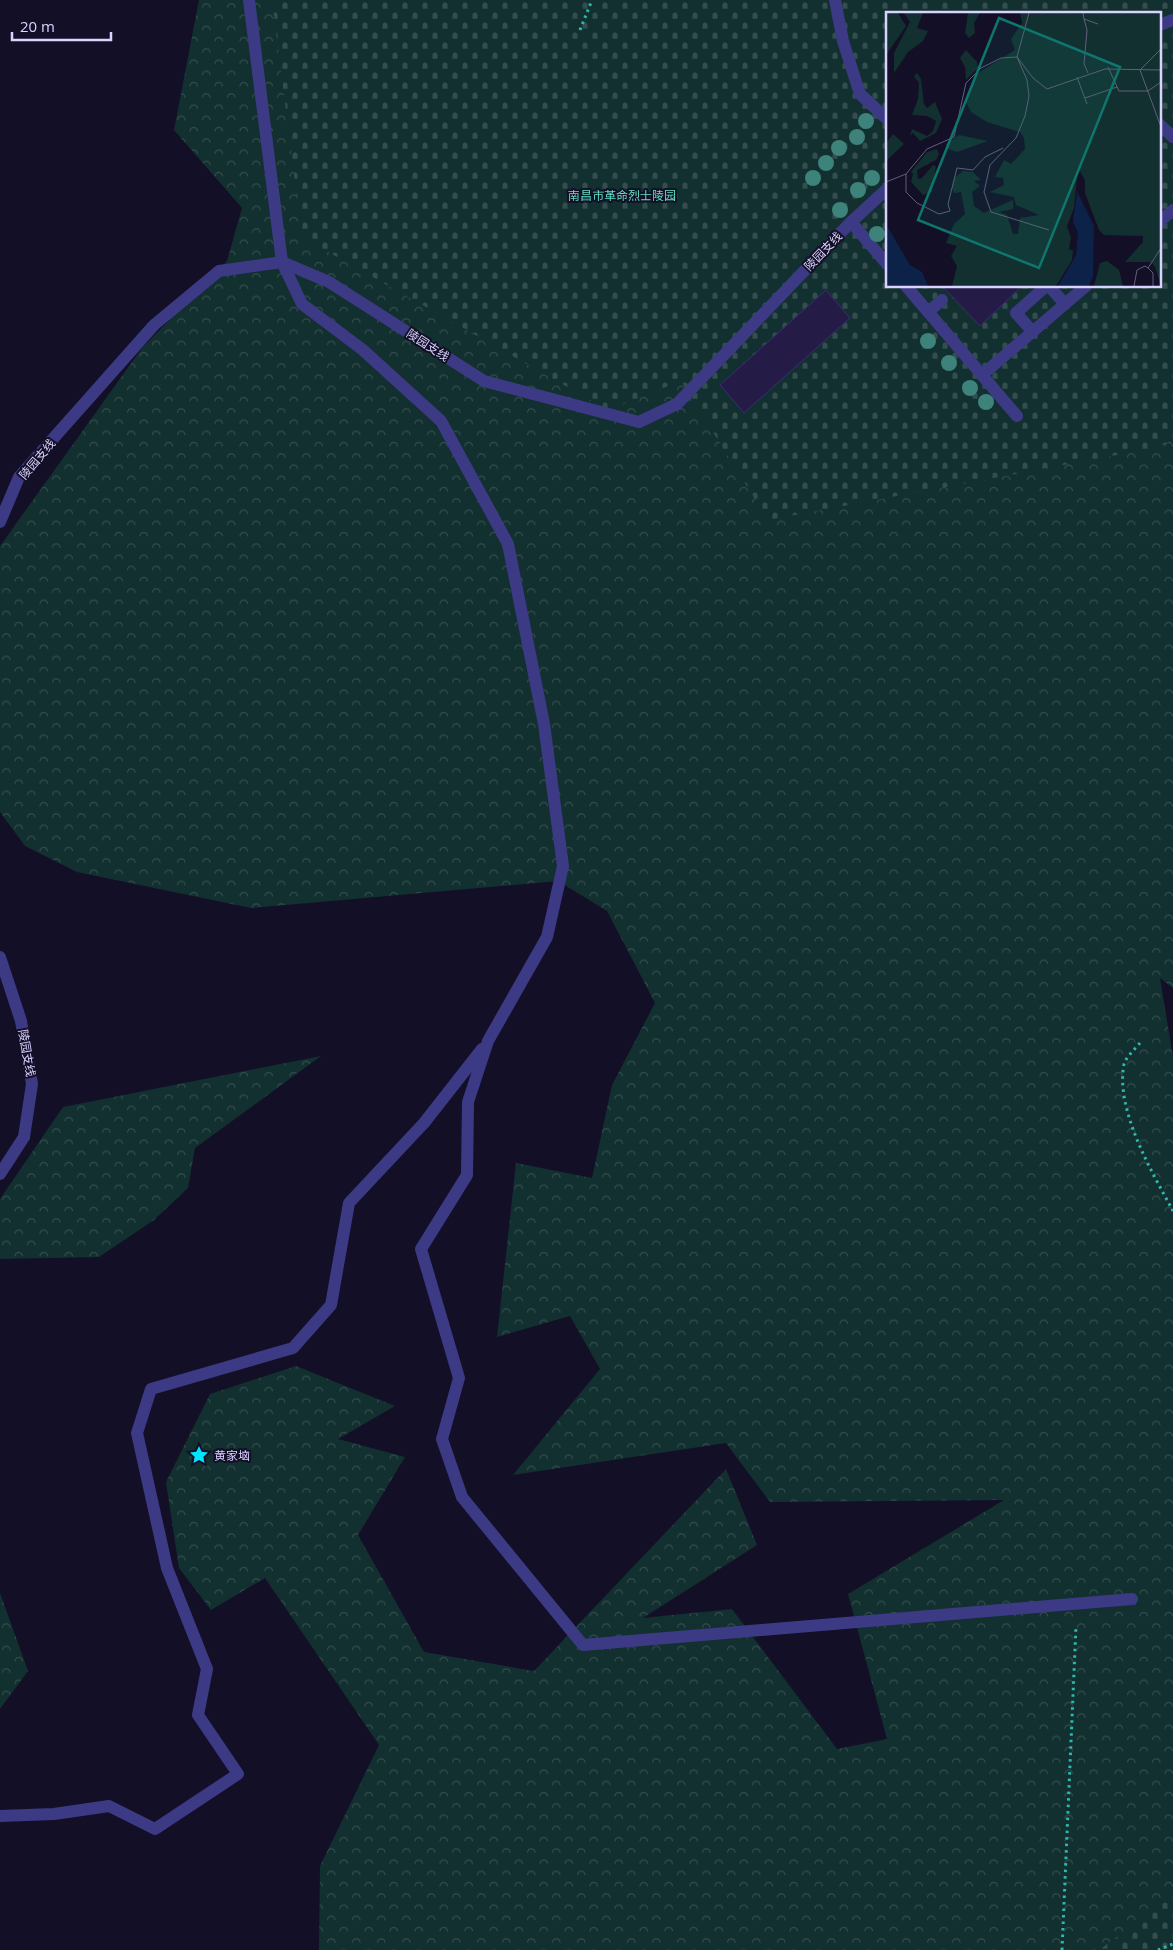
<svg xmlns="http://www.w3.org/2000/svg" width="1173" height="1950" viewBox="0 0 1173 1950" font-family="'Open Sans','Noto Sans SC',sans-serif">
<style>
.forest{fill:url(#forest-crowns);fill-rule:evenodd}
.cemetery{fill:url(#cemetery-stones);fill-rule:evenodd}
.building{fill:#241b47;stroke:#3b2d73}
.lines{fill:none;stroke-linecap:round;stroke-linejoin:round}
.path{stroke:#2fb8b0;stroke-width:3;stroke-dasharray:2.5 4;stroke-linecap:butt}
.minor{stroke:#3d3a85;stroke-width:12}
.tree{fill:#3d827b}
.labels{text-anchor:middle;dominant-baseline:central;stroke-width:4;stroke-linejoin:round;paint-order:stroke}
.park-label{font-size:12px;fill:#5fe0c0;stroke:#130f26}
.street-label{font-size:12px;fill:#d9d4ff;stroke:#130f26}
.poi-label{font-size:12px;fill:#d9d4ff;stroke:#130f26;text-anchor:start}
.inset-road{fill:none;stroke:#625e7d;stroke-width:1}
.view{fill:#0f766e;fill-opacity:0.15;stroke:#0f766e;stroke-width:2.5}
.inset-edge{fill:none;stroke:#d9d4ff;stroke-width:2.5}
</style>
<defs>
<pattern id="forest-crowns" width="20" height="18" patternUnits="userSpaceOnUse" patternTransform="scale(1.25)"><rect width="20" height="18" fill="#12302f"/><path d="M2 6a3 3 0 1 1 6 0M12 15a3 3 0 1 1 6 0" fill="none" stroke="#344d4e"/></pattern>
<pattern id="cemetery-stones" width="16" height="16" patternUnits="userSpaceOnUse" patternTransform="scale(1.25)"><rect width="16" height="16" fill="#12302f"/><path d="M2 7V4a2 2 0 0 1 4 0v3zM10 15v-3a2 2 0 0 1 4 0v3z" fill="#344d4e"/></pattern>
</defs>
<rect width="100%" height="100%" fill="#130f26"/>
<!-- forest -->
<g class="forest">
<path d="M199 0H1173V988L1160 978 1173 1057V1950H319L320 1866 379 1745 265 1578 211 1610 179 1568 166 1482 210 1394 296 1366 395 1406 338 1439 405 1457 358 1535 424 1652 534 1671 726 1469 757 1545 643 1618 732 1609 837 1749 887 1739 848 1594 1004 1500 770 1502 726 1443 513 1475 600 1369 570 1316 497 1337 516 1163 592 1178 612 1085 655 1003 607 911 558 881 251 908 77 872 25 846 0 812V546L142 348 227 261 242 208 174 130ZM887 14H1159V286H887Z"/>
<polygon points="321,1056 195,1148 188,1188 154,1220 99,1257 0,1259 0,1199 63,1107"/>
<polygon points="0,1593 28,1671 0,1709"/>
</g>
<!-- cemetery -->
<g class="cemetery">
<path d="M272 0H1173V439L1160 447 768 520 681 381 608 410 302 237ZM887 14H1159V286H887Z"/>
<polygon points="1173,1896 1173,1950 1099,1950"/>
</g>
<!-- building -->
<g class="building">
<polygon points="942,286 1022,286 980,326"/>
<polygon points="826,290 850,318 744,413 720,385"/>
</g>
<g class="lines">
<!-- path -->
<g class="path">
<polyline points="580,30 592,0"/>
<path d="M1140 1043C1135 1049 1126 1057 1124 1064 1115 1110 1152 1172 1173 1211"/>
<polyline points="1062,1950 1076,1626"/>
<polyline points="1158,1950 1173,1944"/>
</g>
<!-- minor -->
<g class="minor">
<polyline points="249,0 282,262 302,304 363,350 441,421 508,544 544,724 563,866 547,937 488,1041 468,1102 467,1175 421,1249 459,1378 442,1439 462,1497 583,1645 1132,1599"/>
<polyline points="835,0 843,41 860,94 887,119"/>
<polyline points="1159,25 1173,20"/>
<polyline points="1159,124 1173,137"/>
<polyline points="851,222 887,264"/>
<polyline points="1159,222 1173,210"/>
<polyline points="906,286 1017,416"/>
<polyline points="1049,286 1065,304"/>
<polyline points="928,312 942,300"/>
<polyline points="1033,332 1016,313 1046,286"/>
<polyline points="982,375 1086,286"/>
<polyline points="0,522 19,477 154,325 219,271 282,262 329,282 484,381 639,422 677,404 851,222 887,189"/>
<polyline points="0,957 21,1021 32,1084 24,1137 0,1174"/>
<polyline points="0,1816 54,1814 109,1806 155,1829 238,1774 198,1715 207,1669 167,1568 137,1433 151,1389 293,1348 331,1305 349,1203 424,1123 482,1049"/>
</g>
</g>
<!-- trees -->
<g class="tree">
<circle cx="866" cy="121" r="8"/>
<circle cx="857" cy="137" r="8"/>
<circle cx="839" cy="148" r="8"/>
<circle cx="826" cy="163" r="8"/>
<circle cx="813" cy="178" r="8"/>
<circle cx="872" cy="178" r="8"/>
<circle cx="858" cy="190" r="8"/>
<circle cx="840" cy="210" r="8"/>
<circle cx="877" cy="234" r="8"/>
<circle cx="928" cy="341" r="8"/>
<circle cx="949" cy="363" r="8"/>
<circle cx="970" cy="388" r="8"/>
<circle cx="986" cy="402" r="8"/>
</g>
<!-- icons -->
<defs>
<g id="sight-bare" transform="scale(1.5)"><path d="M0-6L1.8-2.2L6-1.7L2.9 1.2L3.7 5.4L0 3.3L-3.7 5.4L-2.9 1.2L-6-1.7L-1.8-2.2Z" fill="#00e5ff" stroke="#130f26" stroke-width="2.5" paint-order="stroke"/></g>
</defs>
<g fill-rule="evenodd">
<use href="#sight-bare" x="199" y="1455"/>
</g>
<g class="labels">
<!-- park labels -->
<g class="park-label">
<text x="622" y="195">南昌市革命烈士陵园</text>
</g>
<!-- street labels -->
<g class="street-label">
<text transform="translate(823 251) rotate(-46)">陵园支线</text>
<text transform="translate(428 345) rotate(33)">陵园支线</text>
<text transform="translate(37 459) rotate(-50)">陵园支线</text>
<text transform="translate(27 1053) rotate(80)">陵园支线</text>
</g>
<!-- poi labels -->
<g class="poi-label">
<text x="214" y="1455">黄家垴</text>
</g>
</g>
<!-- overview -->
<g transform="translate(886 12)">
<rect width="275" height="275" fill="#130f26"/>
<path d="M0 1H12L20 14 0 43ZM18 1H37L31 16 42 19 37 29 22 40 8 61V41L24 10ZM82 1H94L88 11 89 21 83 26 79 21ZM134 1H275V274L269 255 265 250H239L257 230V224L218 223 213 218 199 181V168L192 156 188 196 181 214 185 226 180 252 127 274H66L71 254 65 244 71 234 60 231 68 212 79 202 75 180 68 181 66 176 68 166 77 159 87 160 95 168 88 169 94 174 86 180 88 194 98 201 127 188V197L113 200 121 203 127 222H132L134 206 153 203 130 193 128 185 104 180 118 173 117 166 109 165 118 148 125 152 139 137 138 126 134 120 101 110 85 100 79 88 89 63 129 38 125 27 136 11ZM80 38 91 50 92 56 80 68 79 55 74 46ZM31 61 35 67 38 92 41 96 49 90 56 107 50 121 34 129 27 121 24 124 26 117 41 124 47 119 50 109 41 104 26 103 32 87 33 71 28 64ZM7 122 18 132 0 149V131ZM73 123 102 129 71 140 60 136V132ZM51 137 53 142 50 148 31 158 32 167 36 166 47 153 50 154 46 180 37 183 25 170 27 162 25 160 41 140ZM221 249 233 258 237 274H208L214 251Z" fill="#12302f"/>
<path d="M145 1H275V90L214 101 170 92 167 74H159L134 43ZM176 236 187 238 186 248 170 274H124L126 269 120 257 167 247Z" fill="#12302f"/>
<path d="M191 179 208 214 207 264 203 274H172L190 243 192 220 187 210ZM0 212 24 253 36 260 42 274H0Z" fill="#0c2248"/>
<path class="inset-road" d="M143 1 131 45 141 68 143 84 139 104 130 126 104 153 98 180 105 200 163 218M197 1 198 7 212 12M198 7 201 18 198 52 202 61M222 55 233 79H262L275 70M254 58 275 115M254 58 275 37M191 65 201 92M199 86 231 75M20 162V180L31 191 53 202 64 199 62 192 71 156 87 158 99 145 117 136M0 170 20 162 41 137 68 125 80 71 95 56 115 46 131 45 147 66 161 77 219 57 275 58M262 256 267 261V274M248 274 251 258 259 254 262 256 275 236"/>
<path class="view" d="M113 6 234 55 153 256 32 208Z"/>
<rect width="275" height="275" class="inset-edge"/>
</g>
<!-- scale -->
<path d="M12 32v8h99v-8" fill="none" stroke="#d9d4ff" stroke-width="2.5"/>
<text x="20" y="32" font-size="15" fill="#d9d4ff" stroke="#130f26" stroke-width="4" paint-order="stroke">20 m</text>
</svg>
